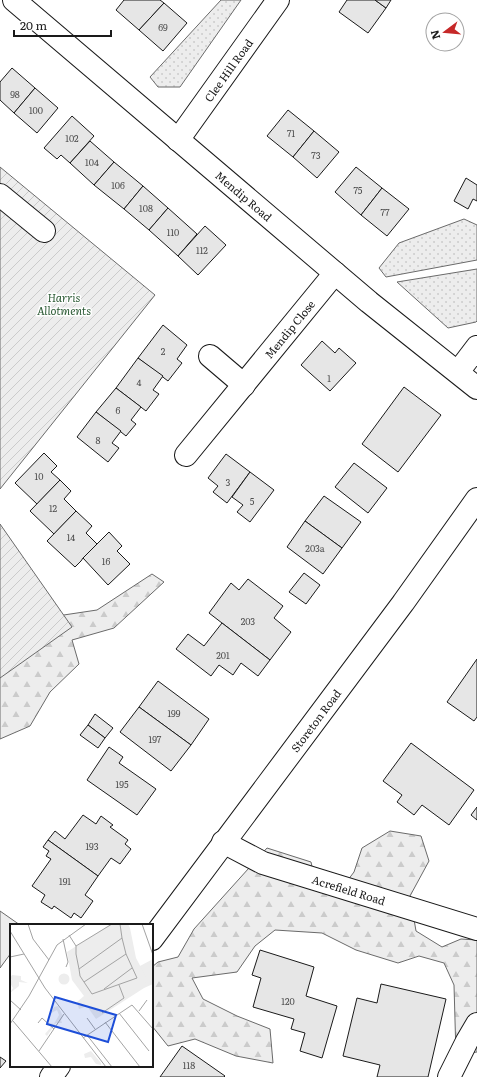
<svg xmlns="http://www.w3.org/2000/svg" width="477" height="1077" viewBox="0 0 477 1077" font-family="Literata,serif">
<style>
.grass{fill:url(#grass-dots);stroke:#6a6a6a}
.forest{fill:url(#forest-firs);stroke:#6a6a6a}
.garden{fill:url(#garden-furrows);stroke:#6a6a6a}
.pitch{fill:#ededed;stroke:#6a6a6a}
.building{fill:#e6e6e6;stroke:#1a1a1a}
.lines{fill:none;stroke-linecap:round;stroke-linejoin:round}
.minor-casing{stroke:#1a1a1a;stroke-width:24}
.major-casing{stroke:#1a1a1a;stroke-width:24}
.minor{stroke:#fff;stroke-width:22}
.major{stroke:#fff;stroke-width:22}
.labels{text-anchor:middle;dominant-baseline:central;stroke-width:3;stroke-linejoin:round;paint-order:stroke}
.number-label{font-size:9px;fill:#4d4d4d}
.street-label{font-size:11px;fill:#1a1a1a;stroke:#fff}
.park-label{font-size:11px;font-style:italic;fill:#2b5a34;stroke:#fff}
.inset-road{fill:none;stroke:#a3a3a3;stroke-width:1}
.view{fill:#1d4ed8;fill-opacity:0.15;stroke:#1d4ed8;stroke-width:2}
.inset-edge{fill:none;stroke:#1a1a1a;stroke-width:2}
</style>
<defs>
<pattern id="grass-dots" width="8" height="8" patternUnits="userSpaceOnUse"><rect width="8" height="8" fill="#ededed"/><path d="M2 2h.1M6 6h.1" fill="none" stroke="#cbcbcb" stroke-width="1.8" stroke-linecap="round"/></pattern>
<pattern id="forest-firs" width="22" height="20" patternUnits="userSpaceOnUse"><rect width="22" height="20" fill="#ededed"/><path d="M5 1l3.5 6h-7zM16 11l3.5 6h-7z" fill="#cbcbcb"/></pattern>
<pattern id="garden-furrows" width="10" height="10" patternUnits="userSpaceOnUse"><rect width="10" height="10" fill="#ededed"/><path d="M-1 1l2-2M0 10L10 0M9 11l2-2" fill="none" stroke="#cbcbcb"/></pattern>
</defs>
<rect width="100%" height="100%" fill="#fff"/>
<!-- grass -->
<g class="grass">
<polygon points="221,0 241,0 180,87 158,87 150,77"/>
<polygon points="464,219 477,225 477,260 386,277 379,268 399,243"/>
<polygon points="477,269 477,321 476,322 448,328 397,282"/>
</g>
<!-- forest -->
<g class="forest">
<polygon points="152,574 164,582 114,628 72,640 79,664 50,692 30,726 0,739 0,658 37,619 97,610"/>
<polygon points="390,831 421,836 429,861 410,896 416,931 442,947 461,939 477,940 477,1052 456,1055 454,985 444,963 419,956 398,963 356,950 322,933 275,930 255,946 237,972 192,978 203,999 237,1016 270,1029 273,1063 236,1056 195,1039 168,1046 152,1026 152,967 158,962 178,957 194,929 267,848 311,862 317,889 338,893 354,872 362,848"/>
</g>
<!-- garden -->
<g class="garden">
<polygon points="0,167 155,295 0,489"/>
<polygon points="0,524 72,627 0,678"/>
</g>
<!-- pitch -->
<polygon class="pitch" points="0,911 20,925 11,925 11,953 0,968"/>
<!-- building -->
<g class="building">
<polygon points="124,0 160,0 164,3 139,30 116,10"/>
<polygon points="347,0 375,0 386,8 368,33 339,12"/>
<polygon points="375,0 391,0 386,8"/>
<polygon points="164,3 187,23 163,51 139,30"/>
<polygon points="12,68 35,88 14,113 0,100 0,82"/>
<polygon points="35,88 58,108 37,133 14,113"/>
<polygon points="288,110 314,131 293,157 267,136"/>
<polygon points="72,116 94,136 70,163 61,155 57,159 44,148"/>
<polygon points="314,131 339,152 317,178 293,157"/>
<polygon points="90,141 114,162 94,185 70,163"/>
<polygon points="114,162 143,186 124,209 94,185"/>
<polygon points="356,167 382,188 361,215 335,192"/>
<polygon points="466,178 477,185 477,201 473,199 468,209 454,201"/>
<polygon points="143,186 168,208 149,230 124,209"/>
<polygon points="382,188 409,209 387,236 361,215"/>
<polygon points="168,208 197,234 178,256 149,230"/>
<polygon points="205,226 226,245 198,275 178,256"/>
<polygon points="163,325 187,345 177,359 182,363 168,381 138,358"/>
<polygon points="322,341 335,353 339,348 356,363 330,391 301,365"/>
<polygon points="138,358 163,376 153,390 159,394 146,411 116,388"/>
<polygon points="404,387 441,415 398,472 362,444"/>
<polygon points="116,388 141,407 131,420 136,424 126,436 96,412"/>
<polygon points="96,412 121,431 112,443 119,448 108,462 77,437"/>
<polygon points="44,453 57,466 51,472 60,480 37,504 15,483"/>
<polygon points="226,454 250,472 227,503 213,492 218,486 208,478"/>
<polygon points="354,463 387,488 368,513 335,487"/>
<polygon points="250,472 274,490 250,522 237,512 243,505 232,497"/>
<polygon points="60,480 71,491 64,499 76,511 54,534 30,511"/>
<polygon points="324,496 361,522 342,548 305,521"/>
<polygon points="76,511 92,526 86,533 97,544 83,558 81,561 75,567 47,541"/>
<polygon points="305,521 342,548 323,574 287,547"/>
<polygon points="109,532 122,546 117,551 130,564 108,585 83,558"/>
<polygon points="304,573 320,585 306,604 289,592"/>
<polygon points="248,579 283,606 274,618 291,632 270,660 209,613 231,583 239,590"/>
<polygon points="222,623 270,660 258,676 241,663 233,675 219,665 211,676 176,649 188,634 204,646"/>
<polygon points="477,659 477,717 474,721 447,702"/>
<polygon points="158,681 209,719 191,745 139,707"/>
<polygon points="139,707 191,745 171,771 120,732"/>
<polygon points="95,714 113,728 105,738 88,725"/>
<polygon points="88,725 105,738 98,748 80,735"/>
<polygon points="411,743 474,790 449,825 422,805 414,815 397,802 402,795 383,781"/>
<polygon points="109,747 123,757 119,763 156,789 137,815 87,780"/>
<polygon points="477,807 477,820 471,815"/>
<polygon points="83,815 96,824 101,816 113,825 110,827 128,840 125,844 131,849 120,864 111,858 98,876 48,840 55,831 65,839"/>
<polygon points="48,840 98,876 85,895 93,901 81,918 74,913 71,918 54,906 52,909 41,902 45,895 32,886 51,859 46,856 49,851 43,847"/>
<polygon points="260,950 314,967 306,996 337,1006 322,1058 300,1051 305,1033 291,1029 294,1019 253,1007 261,978 252,975"/>
<polygon points="381,984 446,999 428,1077 377,1077 380,1065 343,1056 357,998 377,1003"/>
<polygon points="182,1046 225,1076 224,1077 160,1077"/>
<polygon points="0,1057 6,1061 0,1068"/>
</g>
<g class="lines">
<!-- minor casing -->
<g class="minor-casing">
<g id="minor">
<path id="s1" d="M14 0 369 302 477 388"/>
<path id="s2" d="M178 140 278 0"/>
<polyline points="0,195 44,231"/>
<polyline points="210,356 244,385"/>
<polyline points="458,372 477,347"/>
<path id="s3" d="M186 455 335 273"/>
<path id="s4" d="M223 842 263 863 477 929"/>
<polyline points="449,1077 467,1041 477,1024"/>
</g>
</g>
<!-- major casing -->
<g class="major-casing">
<g id="major">
<path id="s5" d="M152 939 403 603 477 499"/>
<polyline points="51,1077 59,1066"/>
</g>
</g>
<!-- minor -->
<use href="#minor" class="minor"/>
<!-- major -->
<use href="#major" class="major"/>
</g>
<g class="labels">
<!-- number labels -->
<g class="number-label">
<text x="163" y="27">69</text>
<text x="15" y="94">98</text>
<text x="36" y="110">100</text>
<text x="291" y="133">71</text>
<text x="72" y="138">102</text>
<text x="316" y="155">73</text>
<text x="92" y="162">104</text>
<text x="118" y="185">106</text>
<text x="358" y="190">75</text>
<text x="146" y="208">108</text>
<text x="385" y="212">77</text>
<text x="173" y="232">110</text>
<text x="202" y="250">112</text>
<text x="163" y="351">2</text>
<text x="329" y="378">1</text>
<text x="139" y="382">4</text>
<text x="118" y="410">6</text>
<text x="98" y="440">8</text>
<text x="39" y="476">10</text>
<text x="228" y="482">3</text>
<text x="252" y="501">5</text>
<text x="53" y="508">12</text>
<text x="71" y="537">14</text>
<text x="315" y="548">203a</text>
<text x="106" y="561">16</text>
<text x="248" y="621">203</text>
<text x="223" y="655">201</text>
<text x="174" y="713">199</text>
<text x="155" y="739">197</text>
<text x="122" y="784">195</text>
<text x="92" y="846">193</text>
<text x="65" y="881">191</text>
<text x="288" y="1001">120</text>
<text x="189" y="1065">118</text>
</g>
<!-- street labels -->
<g class="street-label">
<text stroke="none"><textPath href="#s2" startOffset="86">Clee Hill Road</textPath></text>
<text stroke="none"><textPath href="#s1" startOffset="302">Mendip Road</textPath></text>
<text stroke="none"><textPath href="#s3" startOffset="163">Mendip Close</textPath></text>
<text stroke="none"><textPath href="#s5" startOffset="273">Storeton Road</textPath></text>
<text stroke="none"><textPath href="#s4" startOffset="135">Acrefield Road</textPath></text>
</g>
<!-- park labels -->
<g class="park-label">
<text x="64" y="297">Harris<tspan x="64" dy="13">Allotments</tspan></text>
</g>
</g>
<!-- overview -->
<g transform="translate(10 924)">
<rect width="143" height="143" fill="#fff"/>
<path d="M143 35V60L134 64 130 42Z" fill="#ededed"/>
<path d="M2 51 11 52V56L18 59 9 58V62L0 69 3 64 0 59V55L3 57 0 54ZM48 82 53 92 51 96 52 99H46L37 112 35 110 41 103 39 99 44 100 49 91 47 86 41 89 44 83ZM81 127 91 139V141L86 140 81 133 75 134 74 130Z" fill="#ededed"/>
<path d="M101 0H118L120 4 126 34 136 53 135 61 134 64 86 95 77 82 69 85 67 78 74 72 62 56 57 28Z" fill="#ededed"/>
<path d="M48.5 55a5.5 5.5 0 1 1 11 0a5.5 5.5 0 1 1-11 0Z" fill="#ededed"/>
<path class="inset-road" d="M18 0 23 15 39 36M110 0 112 14M132 0 143 31M0 7 35 64 96 143M59 11 66 22V30L69 45 70 52 82 70 127 54 116 30 112 14 69 45M53 15 58 38 56 43M66 22 102 0M0 33 14 30M74 58 116 30M94 65 122 44M0 76 11 86M129 87 137 76M92 89 114 74 109 61M109 89 139 127M77 94 85 105M3 97 42 143M95 98 130 143M28 99 32 94 44 105M0 100 19 72 47 21 76 0M77 111 102 143M73 114 122 81 143 105M29 127 54 90"/>
<path class="view" d="M45 73 106 91 98 118 37 100Z"/>
<rect width="143" height="143" class="inset-edge"/>
</g>
<!-- north arrow -->
<g transform="translate(445 32) rotate(254)"><circle r="19" fill="#ffffff" stroke="#a3a3a3"/>
<path d="M0-3L7 15L0 10L-7 15Z" fill="#c62828"/>
<text y="-6" font-size="11" font-weight="bold" text-anchor="middle" fill="#1a1a1a">N</text>
</g>
<!-- scale -->
<path d="M14 30v6h97v-6" fill="none" stroke="#1a1a1a" stroke-width="2"/>
<text x="20" y="30" font-size="12" fill="#1a1a1a" stroke="#ffffff" stroke-width="3" paint-order="stroke">20 m</text>
</svg>
